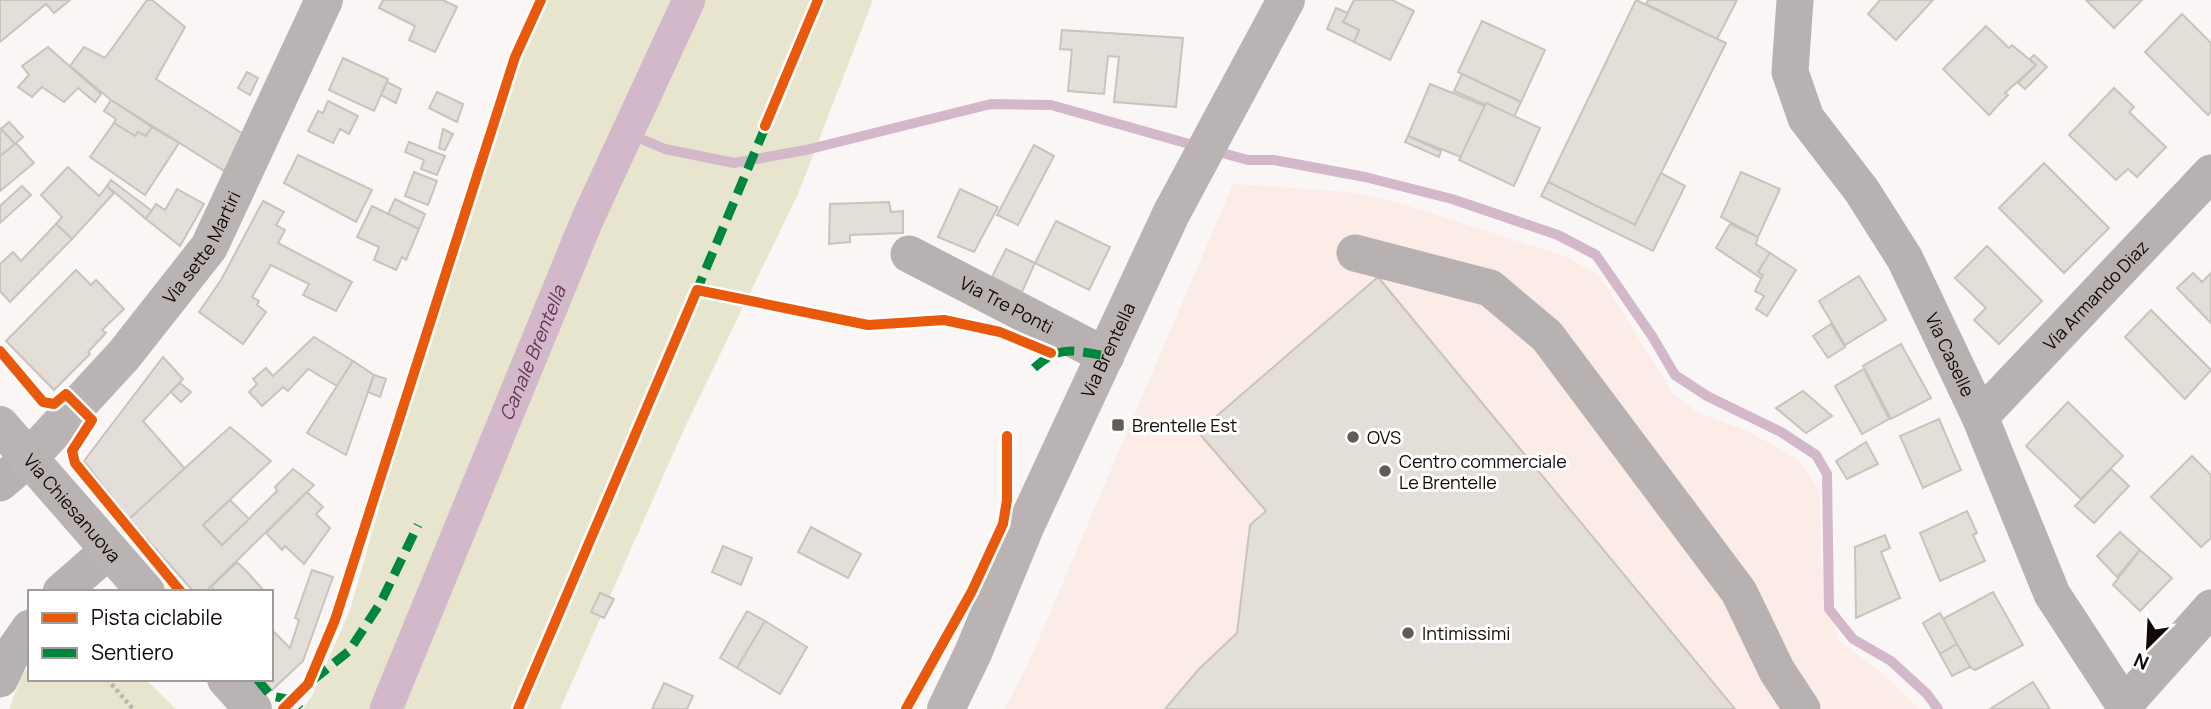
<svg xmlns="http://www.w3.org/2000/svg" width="2211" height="709" viewBox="0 0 2211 709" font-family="Manrope,sans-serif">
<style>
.built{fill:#fcece7}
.green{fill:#e8e5ce}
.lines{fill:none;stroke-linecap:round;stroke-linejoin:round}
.stream{stroke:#d3b8ca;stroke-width:10}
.canal{stroke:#d3b8ca;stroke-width:33}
.building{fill:#e4ded9;stroke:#c8c3bd;stroke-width:2}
.path{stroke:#b9b5b4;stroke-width:4.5;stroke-dasharray:3.5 3.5;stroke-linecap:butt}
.minor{stroke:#b8b1b2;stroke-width:37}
.major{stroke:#bab3b4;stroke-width:38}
.quiet{stroke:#00873e;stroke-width:9;stroke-dasharray:18 9;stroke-linecap:butt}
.cycleway-casing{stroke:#fff;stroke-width:15}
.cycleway{stroke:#e8590c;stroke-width:10}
.poi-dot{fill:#645b59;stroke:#fff;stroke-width:2.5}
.labels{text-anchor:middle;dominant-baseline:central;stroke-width:6;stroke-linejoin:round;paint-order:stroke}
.street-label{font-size:18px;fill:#130805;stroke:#fff}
.poi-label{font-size:18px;fill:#130805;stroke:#fff;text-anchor:start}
.water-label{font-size:19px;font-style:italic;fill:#653559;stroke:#fff}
</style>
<rect width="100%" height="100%" fill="#faf6f5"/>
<!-- built -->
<polygon class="built" points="1233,184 1350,192 1396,202 1567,257 1600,276 1674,395 1699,413 1750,432 1799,460 1820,492 1821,562 1838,640 1883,674 1919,709 1005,709 1028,664"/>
<!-- green -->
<g class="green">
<polygon points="546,0 873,0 798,194 685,427 560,709 302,709 312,696 350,610 406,414 511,82"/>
<polygon points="30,666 30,679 145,679 176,709 9,709 23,673"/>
</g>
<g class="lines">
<!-- stream -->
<g class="stream">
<polyline points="627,133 665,149 734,163 806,150 991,104 1051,105 1200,147"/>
<polyline points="1215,151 1248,160 1274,160 1365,177 1452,199 1558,235 1596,255 1652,336 1675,375 1707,396 1781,432 1816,455 1827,474 1829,609 1853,639 1891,661 1927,694 1938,709"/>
</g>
<!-- canal -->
<path class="canal" id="s1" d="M386 709 588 218 689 0"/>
</g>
<!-- building -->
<g class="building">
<polygon points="0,0 70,0 54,13 46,4 0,42"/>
<polygon points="147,0 152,0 185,27 156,79 248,137 226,172 111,100 70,66 84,47 105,58"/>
<polygon points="383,0 443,0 457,7 435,52 409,40 415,26 379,8"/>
<polygon points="1354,0 1392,0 1414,11 1390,60 1354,42 1359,30 1343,22"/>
<polygon points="1636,0 1726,43 1635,225 1548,182"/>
<polygon points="1648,0 1737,0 1717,39 1646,4"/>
<polygon points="1880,0 1933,0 1896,40 1868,14"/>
<polygon points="2086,0 2142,0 2114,28"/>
<polygon points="1336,8 1348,13 1343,22 1359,30 1354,42 1327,29"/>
<polygon points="2182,14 2211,43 2211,111 2208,115 2145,52"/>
<polygon points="1482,21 1545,50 1521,102 1458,72"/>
<polygon points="1986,26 2009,48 2012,45 2036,65 2005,93 2008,95 1989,115 1943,69"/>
<polygon points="1062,30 1183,38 1176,107 1114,102 1119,57 1108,56 1104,94 1068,91 1072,50 1060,49"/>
<polygon points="48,47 101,94 95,102 78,88 64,102 42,87 32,97 18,87 29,75 22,66"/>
<polygon points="2034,55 2047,67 2025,89 2018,83 2036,65 2030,59"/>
<polygon points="343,58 388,79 374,111 329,90"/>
<polygon points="247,72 258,78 250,95 238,88"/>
<polygon points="1462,74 1521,102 1514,117 1454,91"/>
<polygon points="387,82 401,89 396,103 381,95"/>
<polygon points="1430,84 1485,106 1461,157 1408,136"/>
<polygon points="2114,88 2134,107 2129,112 2166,147 2137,177 2128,169 2116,180 2069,135"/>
<polygon points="437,92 463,104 457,122 429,108"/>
<polygon points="111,100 152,127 146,136 138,132 135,136 114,123 116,119 104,111"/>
<polygon points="328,101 358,116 349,134 340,129 333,143 308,131 318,111 323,113"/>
<polygon points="1486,103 1540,128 1514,186 1459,160"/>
<polygon points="9,122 23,137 16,143 34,163 0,191 0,156 15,144 1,129"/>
<polygon points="114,123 135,136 138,132 146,136 152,127 179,143 145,195 90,157"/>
<polygon points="0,128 15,144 0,156"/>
<polygon points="443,129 453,134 445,150 439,148"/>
<polygon points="1408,136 1441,151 1439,157 1405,142"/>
<polygon points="409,142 445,156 437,175 421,169 424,160 405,152"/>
<polygon points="1034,145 1054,156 1018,225 997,215"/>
<polygon points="298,155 372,190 356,222 284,183"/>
<polygon points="2044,163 2109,228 2064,273 1999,208"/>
<polygon points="68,167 99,196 107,186 114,193 72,239 56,224 62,217 41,195"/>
<polygon points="414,172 437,181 428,205 405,196"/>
<polygon points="1741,172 1780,189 1758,237 1721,217"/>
<polygon points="1661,173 1685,186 1653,251 1541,196 1548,182 1635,225"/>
<polygon points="111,180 152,211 146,219 107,186"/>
<polygon points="22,186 31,195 0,223 0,206"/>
<polygon points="177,189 204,204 180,246 146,219 156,204 165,210"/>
<polygon points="960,189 998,207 974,252 938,237"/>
<polygon points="395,199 425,214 419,229 388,214"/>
<polygon points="263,201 284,212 276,225 285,230 278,243 352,282 336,311 303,295 309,284 271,265 252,297 259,301 257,305 266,312 243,344 199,312 221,280"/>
<polygon points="889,202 891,212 903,211 903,233 850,235 850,242 829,244 830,204"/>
<polygon points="372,206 419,229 406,260 402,257 396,270 374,260 379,247 357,237"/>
<polygon points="1056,221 1110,247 1089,290 1035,263"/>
<polygon points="56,224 72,239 10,302 0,291 0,264 13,252 21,261"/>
<polygon points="1730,224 1758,237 1756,244 1770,253 1758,272 1763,275 1761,278 1716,248"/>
<polygon points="1987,246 2042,301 1999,344 1974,320 1986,308 1955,278"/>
<polygon points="1006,249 1035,263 1022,292 992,277"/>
<polygon points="1770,253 1796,270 1767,316 1756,309 1764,296 1755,291 1763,275 1758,272"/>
<polygon points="76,270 91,285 96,280 124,309 102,330 106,333 88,352 90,354 54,390 6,341"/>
<polygon points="2193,273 2202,282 2211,273 2211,323 2177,288"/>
<polygon points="1859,276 1886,320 1845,345 1819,301"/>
<polygon points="1378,277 1735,709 1165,709 1199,669 1237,633 1250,525 1266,511 1198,432"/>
<polygon points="2151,310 2211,370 2185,399 2125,337"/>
<polygon points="1831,324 1845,347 1828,358 1813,336"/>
<polygon points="314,337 353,361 337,386 308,369 288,391 283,387 262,406 249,392 257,384 253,379 266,368 273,376"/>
<polygon points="1901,344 1931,398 1891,419 1863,366"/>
<polygon points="163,357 183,379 143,421 186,470 129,519 84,461"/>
<polygon points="353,361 374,375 346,455 307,433"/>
<polygon points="1864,369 1889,419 1862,434 1835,386"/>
<polygon points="374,375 386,379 380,397 368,392"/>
<polygon points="180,383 191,392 181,402 171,392"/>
<polygon points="1803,391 1832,416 1806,433 1776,408"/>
<polygon points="2068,402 2123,456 2081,499 2026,446"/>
<polygon points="1939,419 1961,470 1923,488 1900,436"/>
<polygon points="230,427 271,461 203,525 222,545 277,491 275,487 293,469 314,485 205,592 194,592 129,519"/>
<polygon points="1866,442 1878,464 1847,479 1836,461"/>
<polygon points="2192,456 2211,475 2211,538 2201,547 2151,497"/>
<polygon points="2111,469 2129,486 2094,523 2075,506"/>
<polygon points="307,492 323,507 316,514 330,528 304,564 285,546 282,550 266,533"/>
<polygon points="230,500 249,519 222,545 203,525"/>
<polygon points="1967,511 1977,533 1973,535 1985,561 1940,581 1920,533"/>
<polygon points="811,527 861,554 848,578 798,552"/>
<polygon points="2120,532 2140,550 2117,577 2097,556"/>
<polygon points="1885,535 1890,548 1881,552 1900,598 1856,618 1855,547"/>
<polygon points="723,546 752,558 741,585 712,572"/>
<polygon points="2140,550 2172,578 2140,611 2113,585"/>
<polygon points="237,562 249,574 265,592 216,592 211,587"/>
<polygon points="312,570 333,577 303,661 272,690 262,679 271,679 271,629 290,648 299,620 295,618"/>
<polygon points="1993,592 2023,645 1975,670 1970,667 1943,619"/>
<polygon points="600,593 614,599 604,618 591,612"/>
<polygon points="747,611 765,621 737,668 720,658"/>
<polygon points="1940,613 1957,644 1940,654 1923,623"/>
<polygon points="765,621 807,647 780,694 737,668"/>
<polygon points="1957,644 1970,667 1952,676 1940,654"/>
<polygon points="2033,682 2050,709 1990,709"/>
<polygon points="664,683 693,696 687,709 652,709"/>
</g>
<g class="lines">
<!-- path -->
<polyline class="path" points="107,679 133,709"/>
<!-- minor -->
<g class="minor">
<path id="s2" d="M1795 0 1790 72 1806 118 1862 191 1905 259 1980 417 2052 594 2127 709"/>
<polyline points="1355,253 1490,288 1547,336 1739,592 1777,671 1802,709"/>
<path id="s3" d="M909 254 1106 356"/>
<path id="s4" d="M1980 417 2211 173"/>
<polyline points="0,483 28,459"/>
<polyline points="61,592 108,551"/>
<polyline points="0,679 11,655 30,628"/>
<polyline points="2124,705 2211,608"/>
</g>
<!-- major -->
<g class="major">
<path id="s5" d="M0 425 146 592"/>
<path id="s6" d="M28 459 124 355 209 247 324 0"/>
<polyline points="226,679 253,709"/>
<path id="s7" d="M946 709 973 653 1026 525 1171 214 1286 0"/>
</g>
<!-- quiet -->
<g class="quiet">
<polyline points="701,290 697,290 767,123"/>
<path d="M1034 368C1059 345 1073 350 1106 356"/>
<polyline points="257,679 271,696 292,700 300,709"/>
<polyline points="313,680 349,651 381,602 418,525"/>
</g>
<!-- cycleway casing -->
<g class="cycleway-casing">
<g id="cycleway">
<polyline points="765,126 818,0"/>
<polyline points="0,351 43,402 54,404 66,394 92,420 72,451 75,463 181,592"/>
<polyline points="283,709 308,684 335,620 515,57 541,0"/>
<polyline points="518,709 697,290 868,325 944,320 1000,332 1051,353"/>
<polyline points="906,709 972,591 1003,524 1007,500 1007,436"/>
</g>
</g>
<!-- cycleway -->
<use href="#cycleway" class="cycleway"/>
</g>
<!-- markers -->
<g class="poi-dot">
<rect x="1111" y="418" width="14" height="14" rx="3.5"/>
<circle cx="1353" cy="437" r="7"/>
<circle cx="1385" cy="471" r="7"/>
<circle cx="1408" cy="633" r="7"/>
</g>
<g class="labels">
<!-- street labels -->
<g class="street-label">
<text stroke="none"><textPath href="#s6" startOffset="275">Via sette Martiri</textPath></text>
<text stroke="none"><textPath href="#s4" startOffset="168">Via Armando Diaz</textPath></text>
<text stroke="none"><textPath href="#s3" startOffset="110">Via Tre Ponti</textPath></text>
<text stroke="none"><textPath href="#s7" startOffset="394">Via Brentella</textPath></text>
<text stroke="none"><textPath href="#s2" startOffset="399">Via Caselle</textPath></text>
<text stroke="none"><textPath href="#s5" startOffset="110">Via Chiesanuova</textPath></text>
</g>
<!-- poi labels -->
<g class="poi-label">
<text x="1132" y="425">Brentelle Est</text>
<text x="1367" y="437">OVS</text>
<text x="1399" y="461">Centro commerciale<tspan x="1399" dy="21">Le Brentelle</tspan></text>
<text x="1422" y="633">Intimissimi</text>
</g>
<!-- water labels -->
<g class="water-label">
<text stroke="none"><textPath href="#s1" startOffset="385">Canale Brentella</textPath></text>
</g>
</g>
<!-- legend -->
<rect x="28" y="590" width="245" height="91" fill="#ffffff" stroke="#a19c9b" stroke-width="2"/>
<rect x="42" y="613" width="35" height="10" fill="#e8590c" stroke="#a19c9b" stroke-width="2"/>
<text x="91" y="625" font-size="21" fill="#130805">Pista ciclabile</text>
<rect x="42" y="648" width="35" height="10" fill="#00873e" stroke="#a19c9b" stroke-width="2"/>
<text x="91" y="660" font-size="21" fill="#130805">Sentiero</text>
<!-- north arrow -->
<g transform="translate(2148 646) rotate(204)" stroke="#ffffff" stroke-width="5" paint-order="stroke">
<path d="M0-5L12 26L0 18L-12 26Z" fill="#130805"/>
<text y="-10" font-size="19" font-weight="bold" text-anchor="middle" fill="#130805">N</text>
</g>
</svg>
